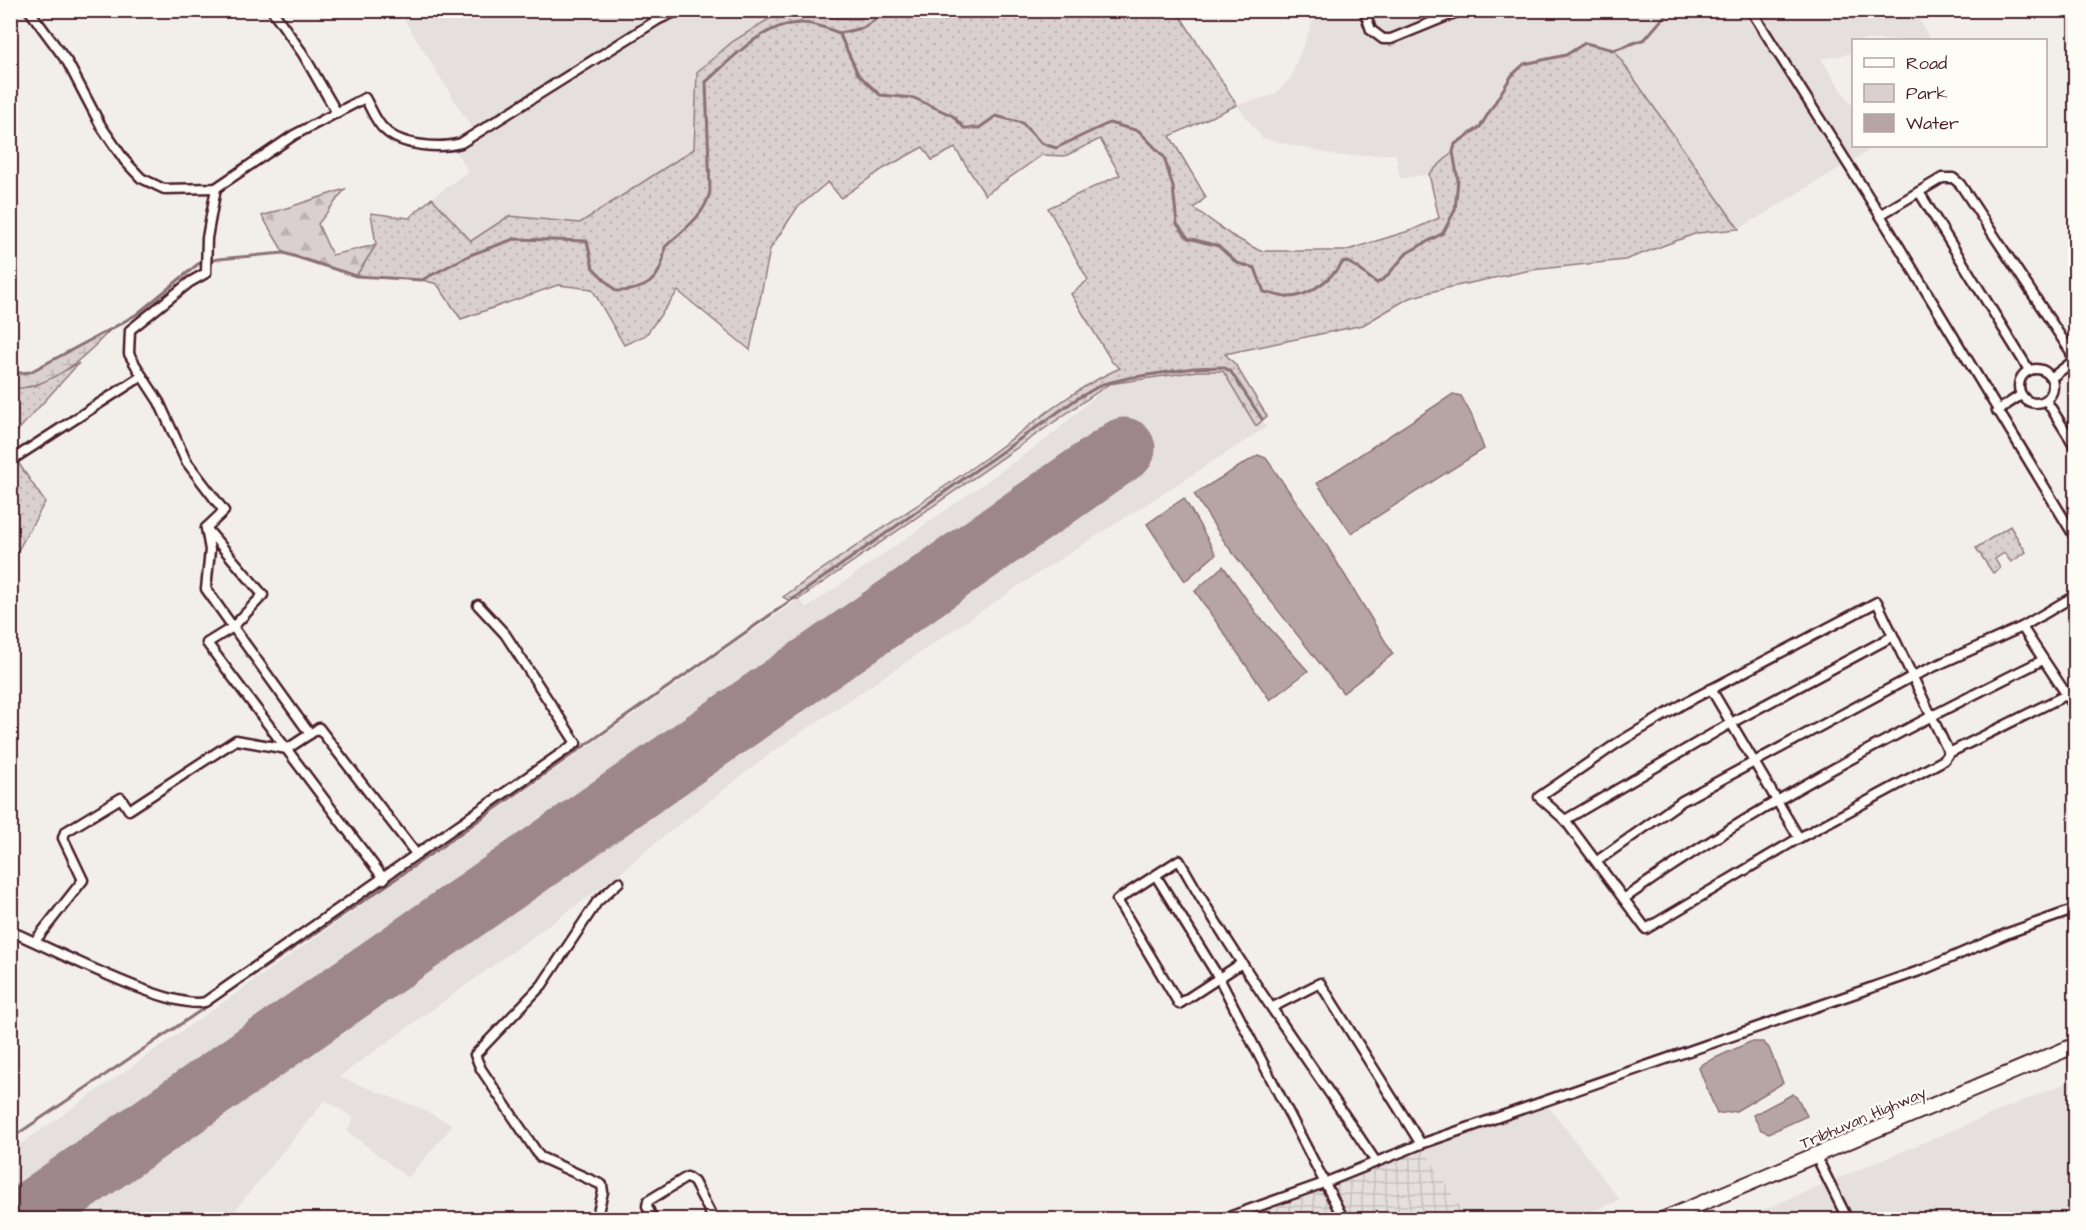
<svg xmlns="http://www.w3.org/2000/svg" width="2086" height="1230" viewBox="0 0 2086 1230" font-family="'Architects Daughter',sans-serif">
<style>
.built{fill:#e5dfdd}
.industrial{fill:url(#industrial-grid)}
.green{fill:url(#green-dots);stroke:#92787d;stroke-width:1.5}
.forest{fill:url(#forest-firs);stroke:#92787d;stroke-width:1.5}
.wetland{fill:url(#wetland-marsh);stroke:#92787d;stroke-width:1.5}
.water{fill:#b7a5a6;stroke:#8b6f75;stroke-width:1.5}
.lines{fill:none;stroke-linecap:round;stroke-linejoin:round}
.stream{stroke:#8b6f75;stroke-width:3}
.taxiway{stroke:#9e878b;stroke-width:26}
.runway{stroke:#9e878b;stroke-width:63}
.minor-casing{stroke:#4a1f2b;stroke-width:13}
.trunk-casing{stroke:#4a1f2b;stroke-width:18}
.minor{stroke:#fdfcf7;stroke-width:8}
.trunk{stroke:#fdfcf7;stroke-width:14}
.labels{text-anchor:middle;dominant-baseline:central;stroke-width:4.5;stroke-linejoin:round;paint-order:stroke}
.street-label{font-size:16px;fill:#4a1f2b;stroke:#fdfcf7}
</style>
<defs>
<pattern id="industrial-grid" width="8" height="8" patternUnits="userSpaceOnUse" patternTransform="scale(1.5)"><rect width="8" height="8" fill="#e5dfdd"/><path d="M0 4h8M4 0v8" fill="none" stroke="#c6bfbe"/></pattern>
<pattern id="green-dots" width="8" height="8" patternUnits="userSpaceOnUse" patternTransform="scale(1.5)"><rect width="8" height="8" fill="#d9d0cf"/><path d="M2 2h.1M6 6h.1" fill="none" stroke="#bcb2b2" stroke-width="1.8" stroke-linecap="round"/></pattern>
<pattern id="forest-firs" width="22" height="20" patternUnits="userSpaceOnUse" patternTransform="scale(1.5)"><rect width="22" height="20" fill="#d9d0cf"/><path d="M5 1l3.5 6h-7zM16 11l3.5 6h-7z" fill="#bcb2b2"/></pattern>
<pattern id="wetland-marsh" width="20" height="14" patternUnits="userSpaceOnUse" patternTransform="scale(1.5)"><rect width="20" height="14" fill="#d9d0cf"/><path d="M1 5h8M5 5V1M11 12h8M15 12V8" fill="none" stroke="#bcb2b2"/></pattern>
</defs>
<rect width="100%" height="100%" fill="#f2efeb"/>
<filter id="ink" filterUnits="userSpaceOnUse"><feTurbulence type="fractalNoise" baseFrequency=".0167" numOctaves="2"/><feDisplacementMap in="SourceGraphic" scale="12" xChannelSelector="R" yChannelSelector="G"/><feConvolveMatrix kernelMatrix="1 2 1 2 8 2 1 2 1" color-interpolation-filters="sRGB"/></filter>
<g filter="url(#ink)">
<!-- built -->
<g class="built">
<polygon points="767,10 772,17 732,42 697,72 694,149 579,223 509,216 471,241 432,198 468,171 452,146 476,135 399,11"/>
<polygon points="1914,10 1930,40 1854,40 1853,53 1821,59 1853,107 1854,146 1876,146 1739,229 1614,51 1585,43 1566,55 1524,64 1508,81 1480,127 1455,144 1453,152 1429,174 1400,179 1396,154 1339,156 1262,138 1237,105 1274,95 1290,79 1317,11"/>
<polygon points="820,11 873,11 859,19 833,18"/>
<polygon points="1198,371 1223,371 1267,427 1032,577 771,753 654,844 617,876 339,1077 417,1107 453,1125 408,1178 347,1131 354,1118 325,1100 228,1219 11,1220 11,1151 799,599 807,608 1048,438 1109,384"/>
<polygon points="2075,1079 2075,1219 1753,1220 1751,1215"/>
<polygon points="1545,1102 1620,1200 1573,1219 1467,1219 1421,1144"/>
</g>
<!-- industrial -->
<polygon class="industrial" points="1421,1144 1467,1219 1220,1220"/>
<!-- green -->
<g class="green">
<path d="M767 10 820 11 833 18 859 19 873 10 1177 11 1237 105 1170 136 1206 197 1194 208 1231 235 1260 251H1344L1412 230 1439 218 1429 174 1453 152 1455 145 1480 127 1508 81 1524 64 1566 55 1585 43 1614 50 1739 229 1697 233 1625 260 1531 270 1442 289 1409 298 1363 325 1225 354 1235 364 1267 416 1256 426 1223 371H1198L1109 384 799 599 788 600 783 597C850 548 920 505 987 457 1031 426 1070 390 1120 368L1112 362 1071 294 1088 280 1048 208 1120 175 1100 139 1065 156 1042 155 985 195 955 148 932 160 923 147 883 169 841 198 828 182 797 208 770 249 750 350 678 291 646 335 624 345 592 289 558 285 461 319 437 284 422 280 356 276 376 245 371 213 409 218 432 198 471 241 509 216 580 223 694 149 697 72 732 42 772 17Z"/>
<polygon points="79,363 11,438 11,389 35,386"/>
<polygon points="15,458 45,502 11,563 10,461"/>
<polygon points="2010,526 2026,552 2011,562 2004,553 1995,559 2000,568 1993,573 1976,548"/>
</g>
<!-- forest -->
<polygon class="forest" points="345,189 318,224 332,255 376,245 356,276 284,253 262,216"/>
<!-- wetland -->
<path class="wetland" d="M111 329C83 359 53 387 11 389V374L30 372Z"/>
<!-- water -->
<g class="water">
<polygon points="1453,394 1461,396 1472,416 1484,449 1351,533 1317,483"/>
<polygon points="1258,455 1266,458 1327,546 1393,654 1343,693 1226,544 1194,494"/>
<polygon points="1184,498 1216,554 1185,581 1147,524"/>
<polygon points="1223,566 1257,614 1308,671 1270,700 1195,591"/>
<polygon points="1750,1042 1763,1042 1769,1048 1783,1083 1736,1111 1717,1114 1699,1068 1702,1064"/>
<polygon points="1793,1094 1798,1099 1807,1116 1769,1133 1761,1130 1753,1115"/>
</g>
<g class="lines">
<!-- stream -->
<g class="stream">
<polyline points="839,33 863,28 889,10"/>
<path d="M10 374 30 372 111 329 137 314 198 264 218 259 284 253 356 276 422 280 470 255 514 239 587 241 593 268 616 291C648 291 662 279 665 247 682 231 706 215 710 191L706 82C733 58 765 21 803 23 815 23 828 29 839 33L858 74 880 95 914 98 953 116 964 128H979L996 116 1022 123 1041 143 1056 148 1109 123 1139 131 1164 157 1173 187 1177 224 1188 238 1218 246 1237 263 1255 268 1264 292C1271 293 1280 297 1288 297 1311 297 1332 277 1344 261 1357 264 1365 276 1377 283L1385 278 1407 253 1443 233 1455 210 1458 180 1453 152 1455 144 1480 127 1512 75 1524 64 1566 55 1585 43 1614 50 1645 39 1670 10"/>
<polyline points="10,1139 387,885 1078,398 1103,384 1128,378 1194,368 1223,367 1231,372 1262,419"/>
</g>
<!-- taxiway -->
<polyline class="taxiway" points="52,1220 56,1195"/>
<!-- runway -->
<polyline class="runway" points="20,1220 1124,449"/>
<!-- minor casing -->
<g class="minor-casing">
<g id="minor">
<path d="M29 10 68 63 101 126 125 161 141 178 164 189 216 188 294 135 365 98C371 108 376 123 385 130 401 146 440 149 461 143L659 19 679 10"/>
<polyline points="272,10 303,54 337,113"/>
<polyline points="1364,10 1371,30 1383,39 1391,39 1462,10"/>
<polyline points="1751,10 1880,215 2076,539"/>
<polyline points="1919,192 2029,370"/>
<polyline points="1880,215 1942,178 1953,178 1960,184 2071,352 2072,362 2051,378"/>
<circle cx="2036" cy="386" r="17"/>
<polyline points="142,376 129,354 130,330 190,282 206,273 207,238 216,188"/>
<polyline points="2046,400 2076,448"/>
<polyline points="1997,411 2021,395"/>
<polyline points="10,461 142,376 159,402 186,461 224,511 206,528"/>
<polyline points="2022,627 2076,709"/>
<polyline points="1711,689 1799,838"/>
<polyline points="310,734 319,728 417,855"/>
<polyline points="1949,753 1944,760 1799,838 1646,929 1565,820 1539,797 1616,744 1683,704 1877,602 1949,753 2066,695"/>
<polyline points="1565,820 1731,723 1893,636"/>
<polyline points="1597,861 1682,801 1913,676 2022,627 2076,595"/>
<polyline points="1156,876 1219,978 1344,1220"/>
<path d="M1625 898C1756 806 1899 731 2043 660"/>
<path d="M10 931C49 947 171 1011 205 1002L576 743 505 634 478 605"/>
<polyline points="35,941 83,880 63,838 65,832 121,798 129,810 236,740 287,749 310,734 233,627 263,595 206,528 210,550 206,589 233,627 207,643 384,879"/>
<path d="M1242 963 1179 1004 1117 900 1179 860C1238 965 1310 1062 1376 1162"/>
<polyline points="1273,1007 1320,983 1421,1144"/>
<polyline points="1816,1156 1848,1220"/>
<polyline points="596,1220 603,1192 602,1185 540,1157 481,1069 475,1055 542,985 597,902 619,882"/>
<polyline points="653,1220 647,1206 648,1201 687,1177 694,1182 714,1220"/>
<polyline points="1220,1220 1324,1183 1421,1144 1925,969 2008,933 2076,909"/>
</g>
</g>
<!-- trunk casing -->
<g class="trunk-casing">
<polyline id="trunk" points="1662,1220 2076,1045"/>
</g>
<!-- minor -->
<use href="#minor" class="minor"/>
<!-- trunk -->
<use href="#trunk" class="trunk"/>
</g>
</g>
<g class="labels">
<!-- street labels -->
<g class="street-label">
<text transform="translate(1863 1118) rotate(-23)">Tribhuvan Highway</text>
</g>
</g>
<!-- margin -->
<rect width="2086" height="1230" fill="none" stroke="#fdfcf7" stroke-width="36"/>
<rect x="18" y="18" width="2050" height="1194" fill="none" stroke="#4a1f2b" stroke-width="2" filter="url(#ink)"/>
<!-- legend -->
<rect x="1852" y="39" width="195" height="108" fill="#fdfcf7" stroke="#b5a4a5" stroke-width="1.5"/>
<rect x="1864" y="58" width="30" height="9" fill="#fdfcf7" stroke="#b5a4a5" stroke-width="1.5"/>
<text x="1906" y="69" font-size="18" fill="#4a1f2b">Road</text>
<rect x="1864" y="84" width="30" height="18" fill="#d9d0cf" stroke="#b5a4a5" stroke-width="1.5"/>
<text x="1906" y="99" font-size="18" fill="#4a1f2b">Park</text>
<rect x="1864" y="114" width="30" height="18" fill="#b7a5a6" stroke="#b5a4a5" stroke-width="1.5"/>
<text x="1906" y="129" font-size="18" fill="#4a1f2b">Water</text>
</svg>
